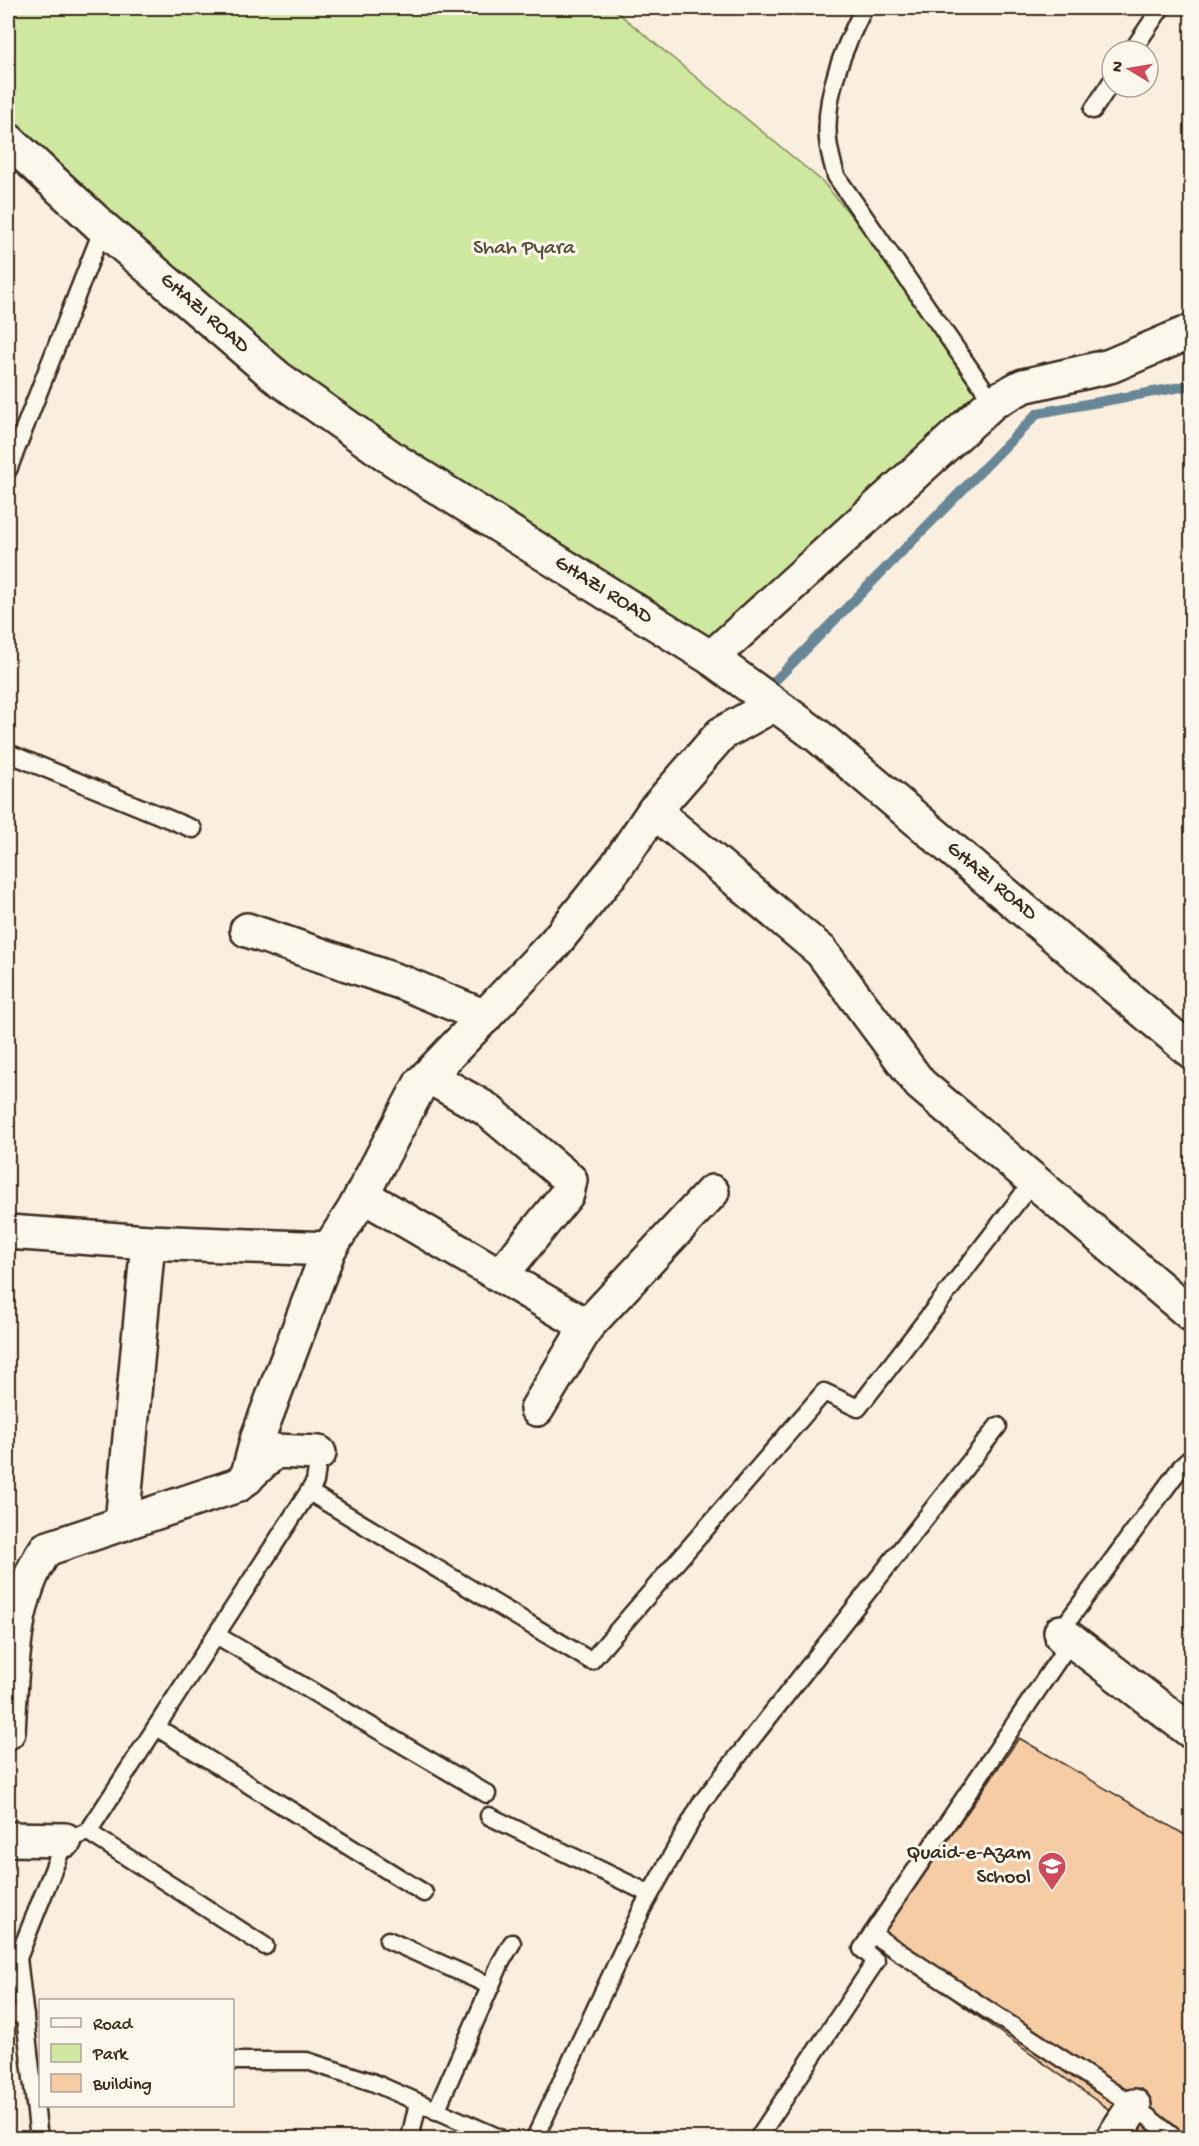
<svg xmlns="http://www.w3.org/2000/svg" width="1199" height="2146" viewBox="0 0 1199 2146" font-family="'Gochi Hand',sans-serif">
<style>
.green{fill:#cee99f;stroke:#848a5e;stroke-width:1.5}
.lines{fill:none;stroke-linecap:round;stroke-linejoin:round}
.stream{stroke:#678796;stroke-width:10}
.building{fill:#f5cca4;stroke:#3b2a1e;stroke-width:1.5}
.lane-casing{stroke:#3b2a1e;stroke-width:21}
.street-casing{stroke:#3b2a1e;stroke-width:38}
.lane{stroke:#fbf7ec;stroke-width:16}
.street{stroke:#fbf7ec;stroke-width:33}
.labels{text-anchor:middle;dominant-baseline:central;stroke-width:6;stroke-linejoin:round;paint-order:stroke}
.park-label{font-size:21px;fill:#585038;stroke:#fbf7ec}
.street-label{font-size:21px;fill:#3b2a1e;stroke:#fbf7ec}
.poi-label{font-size:21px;fill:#3b2a1e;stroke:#fbf7ec;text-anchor:end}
</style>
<rect width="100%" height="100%" fill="#faeede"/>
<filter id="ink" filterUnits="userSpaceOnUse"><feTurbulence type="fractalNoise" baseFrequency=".0167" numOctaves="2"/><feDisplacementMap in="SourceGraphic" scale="12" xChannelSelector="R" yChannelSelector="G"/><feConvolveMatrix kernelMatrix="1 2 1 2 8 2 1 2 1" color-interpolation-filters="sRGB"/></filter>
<g filter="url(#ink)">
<!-- green -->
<polygon class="green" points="8,8 612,8 822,181 992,384 711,658 278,378 8,137"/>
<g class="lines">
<!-- stream -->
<polyline class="stream" points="764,692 1038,413 1192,385"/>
</g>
<!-- building -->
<polygon class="building" points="1019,1738 1192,1839 1192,2138 1149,2138 876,1944"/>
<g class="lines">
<!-- lane casing -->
<g class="lane-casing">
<g id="lane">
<path d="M864 8C844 48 824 93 828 140 829 152 833 165 836 176L993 402"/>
<polyline points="1132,51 1161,8"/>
<polyline points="1093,110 1112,81"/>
<polyline points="8,470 103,228"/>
<polyline points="8,753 193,829"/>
<polyline points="309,1492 591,1661 824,1392 858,1408 1034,1180"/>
<polyline points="216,1635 487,1794"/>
<polyline points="156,1727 424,1893"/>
<polyline points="489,1816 650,1894"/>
<polyline points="88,1832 265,1946"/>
<polyline points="872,1934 1134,2106 1175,2138"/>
<polyline points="388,1940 491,1986"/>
<polyline points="8,2014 25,2015"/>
<polyline points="232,2061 307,2061 372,2082 500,2138"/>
<polyline points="436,2111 501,1962 512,1943"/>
<polyline points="39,2138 18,1958 65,1840 88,1832 315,1482 319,1453"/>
<polyline points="410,2138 418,2103"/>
<polyline points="535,2138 643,1907 702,1802 998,1426"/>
<polyline points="758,2138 876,1961 862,1949 1064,1651 1054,1640 1181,1467 1192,1457"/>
</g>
</g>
<!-- street casing -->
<g class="street-casing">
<g id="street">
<polyline points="8,140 103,228 278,378 396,461 711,658 818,736 1192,1052"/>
<polyline points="711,658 993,402 1023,386 1110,366 1192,331"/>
<polyline points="654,811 821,951 920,1084 1192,1315"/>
<polyline points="247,930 406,984 485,1017"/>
<polyline points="428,1076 486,1109 570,1180 567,1194 501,1275"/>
<polyline points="362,1195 587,1326"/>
<polyline points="8,1232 148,1242 329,1249"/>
<polyline points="537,1409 587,1326 712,1192"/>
<polyline points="247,1478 258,1437 329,1249 354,1210 421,1083 554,944 616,867 654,811 721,734 773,705"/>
<polyline points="122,1524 148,1242"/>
<polyline points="1061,1632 1192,1732"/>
<path d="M8 1732C12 1671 10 1601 46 1549L238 1485 275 1451 319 1453"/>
<polyline points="8,1839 65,1840"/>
<polyline points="1113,2138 1134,2106"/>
</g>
</g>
<!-- lane -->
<use href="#lane" class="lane"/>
<!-- street -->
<use href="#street" class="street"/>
</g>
</g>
<!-- icons -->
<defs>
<g id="school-pin" transform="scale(1.5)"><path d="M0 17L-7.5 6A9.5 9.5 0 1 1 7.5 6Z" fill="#d1495b" stroke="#fbf7ec"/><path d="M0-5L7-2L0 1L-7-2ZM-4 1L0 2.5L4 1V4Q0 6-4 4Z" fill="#fff"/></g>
</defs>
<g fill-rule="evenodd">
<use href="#school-pin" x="1052" y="1866"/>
</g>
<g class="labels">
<!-- park labels -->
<g class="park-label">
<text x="524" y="249">Shah Pyara</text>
</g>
<!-- street labels -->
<g class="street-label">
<text transform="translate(204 314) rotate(41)">GHAZI ROAD</text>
<text transform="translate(603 591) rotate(32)">GHAZI ROAD</text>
<text transform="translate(991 882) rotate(40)">GHAZI ROAD</text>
</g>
<!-- poi labels -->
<g class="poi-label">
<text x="1031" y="1854">Quaid-e-Azam<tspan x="1031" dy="24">School</tspan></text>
</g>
</g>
<!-- margin -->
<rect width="1199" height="2146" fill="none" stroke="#fbf7ec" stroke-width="30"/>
<rect x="15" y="15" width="1169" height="2116" fill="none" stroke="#3b2a1e" stroke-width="2" filter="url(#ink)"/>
<!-- legend -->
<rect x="39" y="1999" width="195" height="108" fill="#fbf7ec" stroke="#aea59a" stroke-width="1.5"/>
<rect x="51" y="2018" width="30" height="9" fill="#fbf7ec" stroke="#aea59a" stroke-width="1.5"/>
<text x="93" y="2029" font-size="18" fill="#3b2a1e">Road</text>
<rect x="51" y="2044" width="30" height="18" fill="#cee99f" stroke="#aea59a" stroke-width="1.5"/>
<text x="93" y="2059" font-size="18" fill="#3b2a1e">Park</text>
<rect x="51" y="2074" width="30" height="18" fill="#f5cca4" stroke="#aea59a" stroke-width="1.5"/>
<text x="93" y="2089" font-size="18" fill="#3b2a1e">Building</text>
<!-- north arrow -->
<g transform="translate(1130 69) rotate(281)"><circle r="28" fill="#fbf7ec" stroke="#aea59a" stroke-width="1.5"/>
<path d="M0-4.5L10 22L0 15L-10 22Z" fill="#d1495b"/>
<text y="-9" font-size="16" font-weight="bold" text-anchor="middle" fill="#3b2a1e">N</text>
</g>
</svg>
